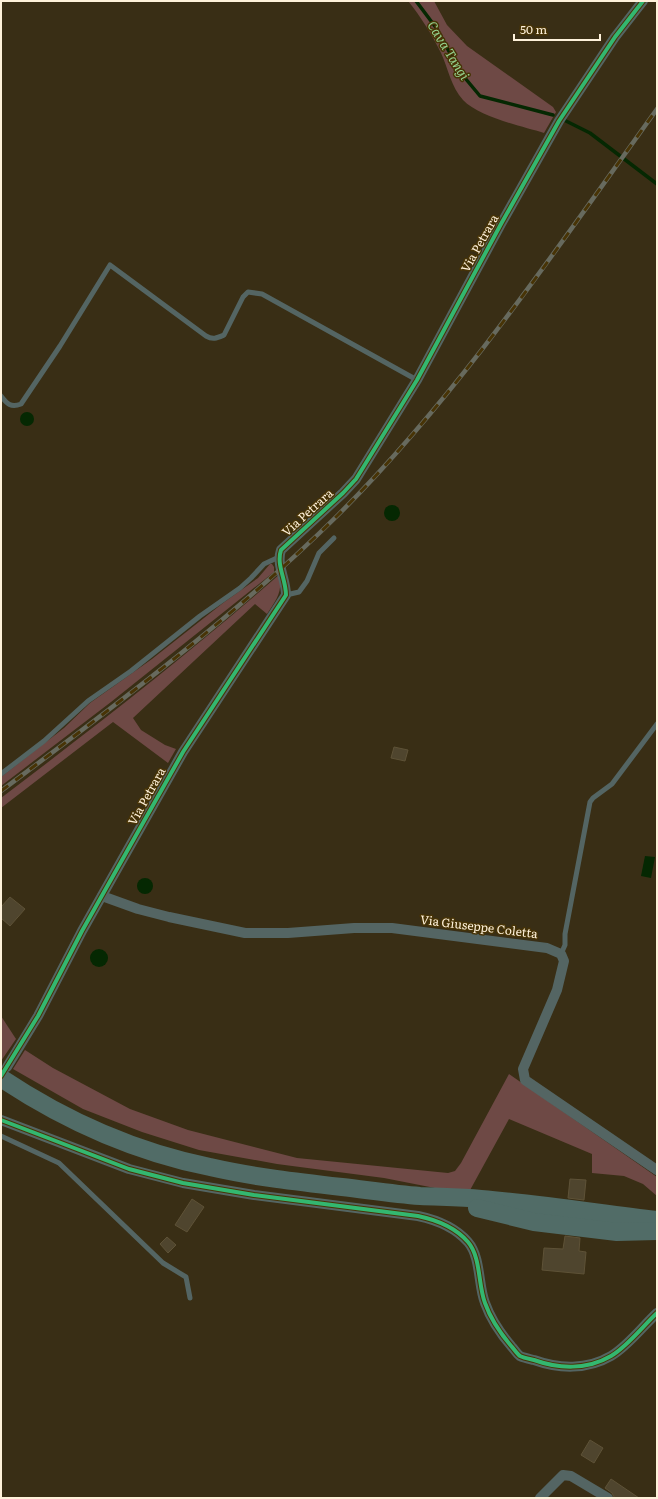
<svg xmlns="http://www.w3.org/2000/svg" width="658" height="1499" viewBox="0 0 658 1499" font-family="Literata,serif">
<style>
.green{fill:#6e4945}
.water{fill:#052802}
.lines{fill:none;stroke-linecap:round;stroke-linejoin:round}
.stream{stroke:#052802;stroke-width:3.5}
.building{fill:#4f452e;stroke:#5e5237}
.lane{stroke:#546563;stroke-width:5}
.street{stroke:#546563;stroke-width:10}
.highway{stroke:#516c67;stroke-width:18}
.rail-casing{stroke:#676a5e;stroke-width:4.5}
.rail{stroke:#483406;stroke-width:3;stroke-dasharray:9;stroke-linecap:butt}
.cycleway-casing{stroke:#483406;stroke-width:6}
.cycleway{stroke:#33b770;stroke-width:4}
.labels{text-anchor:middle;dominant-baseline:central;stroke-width:3;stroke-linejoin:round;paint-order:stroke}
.street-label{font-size:12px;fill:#fef1da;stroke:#483406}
.water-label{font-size:13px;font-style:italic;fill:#94d18e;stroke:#483406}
</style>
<rect width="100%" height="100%" fill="#392e15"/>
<!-- green -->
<g class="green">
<path d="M408 1H434L447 25 467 46 553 107 556 112 544 133C521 126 479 117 463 100 451 87 448 68 441 53 432 35 421 17 408 1Z"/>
<polygon points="270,564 272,564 274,567 274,572 111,702 1,786 1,777 64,728 90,703 152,659 223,603 258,578"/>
<path d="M280 574C282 593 277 599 267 614L255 604 133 718 141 730 165 745 176 749 168 763 113 722 1 808V798C96 726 190 653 280 574Z"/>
<polygon points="1,1016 16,1039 1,1061"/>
<polygon points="25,1050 53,1068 130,1109 188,1130 297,1158 448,1173 455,1171 461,1163 509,1074 657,1177 657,1196 643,1184 624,1176 592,1173 592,1154 509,1119 469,1192 440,1189 384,1178 277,1164 199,1150 142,1132 83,1109 13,1069"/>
</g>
<!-- water -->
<g class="water">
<circle cx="27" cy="419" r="7"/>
<circle cx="392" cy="513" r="8"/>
<polygon points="645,856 655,857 651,878 641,876"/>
<circle cx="145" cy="886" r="8"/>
<circle cx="99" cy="958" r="9"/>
</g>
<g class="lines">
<!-- stream -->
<g class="stream">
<polyline points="416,1 437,29 460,72 480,96 553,115"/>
<polyline points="566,121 590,133 657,184"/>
</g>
</g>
<!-- building -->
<g class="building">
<polygon points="394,747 408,750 405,761 391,758"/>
<polygon points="10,897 25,909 10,926 1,918 1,907"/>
<polygon points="570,1179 586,1180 584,1200 568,1198"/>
<polygon points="192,1199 204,1207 187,1232 175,1225"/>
<polygon points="565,1236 580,1238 579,1251 586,1252 584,1274 542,1270 544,1248 563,1249"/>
<polygon points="167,1237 176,1245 168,1253 160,1244"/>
<polygon points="590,1440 603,1448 594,1463 581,1455"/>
<polygon points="611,1479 639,1498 616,1498 614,1497 612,1493 605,1488"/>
</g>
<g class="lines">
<!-- lane -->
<g class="lane">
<path d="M1 396C7 404 11 408 21 404L60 346 110 265 206 336C213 340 217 338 224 335L243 297 248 292 262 294 417 380"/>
<polyline points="286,595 299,592 307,581 319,553 334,538"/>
<polyline points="1,774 44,741 88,701 131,671 200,616 240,588 251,578 264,564 279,557"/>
<polyline points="561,954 565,945 565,934 590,802 593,798 612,784 657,724"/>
<polyline points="1,1136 59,1163 163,1263 186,1277 190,1298"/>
</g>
<!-- street -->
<g class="street">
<polyline points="102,896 138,909 169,917 245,933 288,933 354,928 392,928 547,948 561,954 564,961 557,990 523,1069 525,1080 657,1170"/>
<path d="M7 1067 38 1016 82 931 183 752 286 595C286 579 276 565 281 550L343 493 356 479 417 380 501 224 559 121 615 37 643 1"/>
<path d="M1 1120 129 1169 183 1183 254 1195 418 1216C437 1220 455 1227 468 1242 481 1257 478 1285 485 1303 491 1320 500 1333 512 1347 514 1349 517 1354 520 1356 524 1358 530 1359 534 1360 559 1369 587 1370 611 1356 627 1347 643 1326 657 1313"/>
<polyline points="540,1498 563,1475 571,1476 608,1498"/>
</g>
<!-- highway -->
<g class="highway">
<path d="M1 1078C64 1120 136 1152 210 1167 254 1177 298 1182 342 1187 368 1190 394 1194 420 1196 440 1197 461 1197 481 1199 540 1204 598 1213 657 1220"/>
<polyline points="477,1208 534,1222 617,1232 657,1231"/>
</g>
<!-- rail casing -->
<g class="rail-casing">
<path id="rail" d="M1 791C117 704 235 617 338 515 460 393 557 248 657 109"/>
</g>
<!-- rail -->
<use href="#rail" class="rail"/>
<!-- cycleway casing -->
<g class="cycleway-casing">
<g id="cycleway">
<path d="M1 1076 38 1016 82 931 183 752 286 595C286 579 276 565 281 550L343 493 356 479 417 380 501 224 559 121 615 37 643 1"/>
<path d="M1 1120 129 1169 183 1183 254 1195 418 1216C437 1220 455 1227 468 1242 481 1257 478 1285 485 1303 491 1320 500 1333 512 1347 514 1349 517 1354 520 1356 524 1358 530 1359 534 1360 559 1369 587 1370 611 1356 627 1347 643 1326 657 1313"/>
</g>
</g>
<!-- cycleway -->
<use href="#cycleway" class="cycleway"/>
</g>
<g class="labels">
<!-- street labels -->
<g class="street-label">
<text transform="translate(479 243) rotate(-61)">Via Petrara</text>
<text transform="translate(307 512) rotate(-42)">Via Petrara</text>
<text transform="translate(146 796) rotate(-61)">Via Petrara</text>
<text transform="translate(479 926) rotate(7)">Via Giuseppe Coletta</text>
</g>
<!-- water labels -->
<g class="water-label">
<text transform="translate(449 50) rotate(58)">Cava Tangi</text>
</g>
</g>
<!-- border -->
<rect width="658" height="1499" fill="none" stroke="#fef1da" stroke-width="4"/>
<!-- scale -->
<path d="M514 34v6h86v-6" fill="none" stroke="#fef1da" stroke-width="2"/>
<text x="520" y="34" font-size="12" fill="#fef1da" stroke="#483406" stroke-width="3" paint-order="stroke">50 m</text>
</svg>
